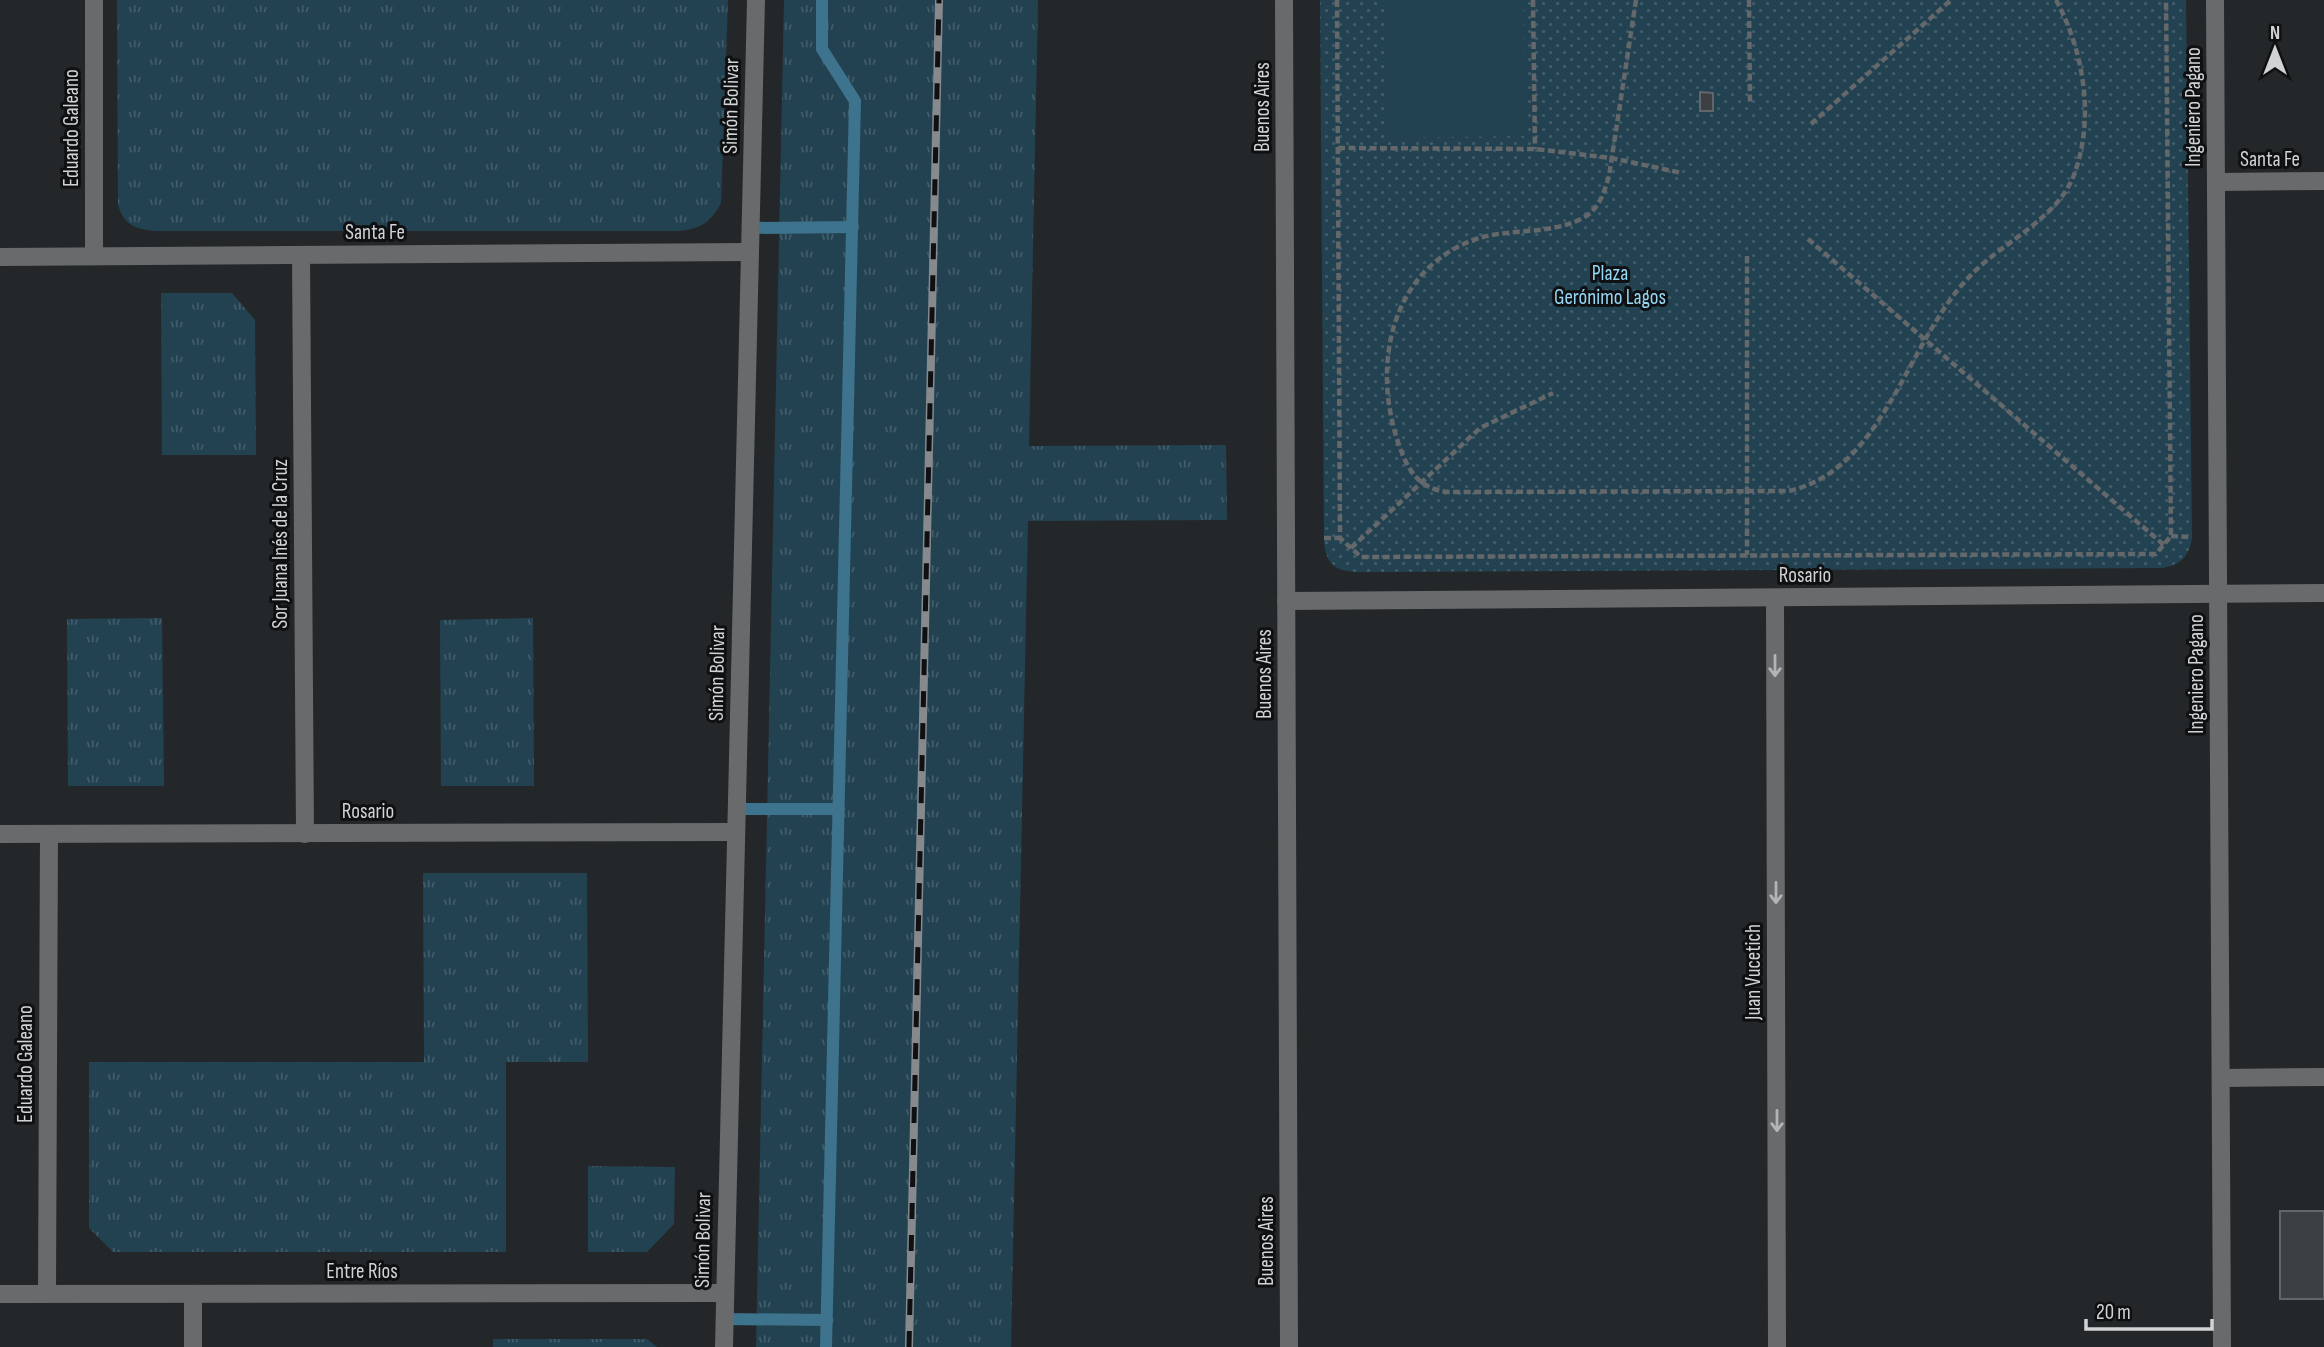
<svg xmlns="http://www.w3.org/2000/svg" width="2324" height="1347" viewBox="0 0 2324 1347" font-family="'Sofia Sans Condensed',sans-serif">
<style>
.grass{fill:url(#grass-tufts)}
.park{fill:url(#park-dots)}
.garden{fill:#234251}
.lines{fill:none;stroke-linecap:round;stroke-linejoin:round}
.stream{stroke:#3d738c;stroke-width:12}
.building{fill:#3c4043;stroke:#626669;stroke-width:2}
.path{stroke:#65686a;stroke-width:4.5;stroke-dasharray:7 3.5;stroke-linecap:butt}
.minor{stroke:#686a6b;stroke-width:18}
.rail-casing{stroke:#878a8c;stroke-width:8}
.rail{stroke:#0e1011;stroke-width:5;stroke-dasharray:16;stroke-linecap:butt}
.oneway{stroke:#b2b4b5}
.labels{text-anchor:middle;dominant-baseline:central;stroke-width:6;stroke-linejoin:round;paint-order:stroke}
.street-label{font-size:21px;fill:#d1d3d5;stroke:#0e1011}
.park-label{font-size:21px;fill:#96d7f7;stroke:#0e1011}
</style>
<defs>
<pattern id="grass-tufts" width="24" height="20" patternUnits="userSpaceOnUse" patternTransform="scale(1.75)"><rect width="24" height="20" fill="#234251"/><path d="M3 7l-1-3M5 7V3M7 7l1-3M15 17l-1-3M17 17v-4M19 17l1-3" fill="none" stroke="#425c69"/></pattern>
<pattern id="park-dots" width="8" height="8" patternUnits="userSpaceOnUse" patternTransform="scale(1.75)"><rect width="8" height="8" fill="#234251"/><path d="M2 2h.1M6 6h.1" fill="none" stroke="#425c69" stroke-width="1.8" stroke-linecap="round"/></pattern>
</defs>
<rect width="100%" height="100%" fill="#232729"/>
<!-- grass -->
<g class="grass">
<path d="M117 0H728L721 203C711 222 700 229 679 231H155C135 229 124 225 118 205Z"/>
<polygon points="784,0 1038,0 1029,446 1226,445 1227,520 1028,521 1011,1347 756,1347"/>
<polygon points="161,293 232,293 255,320 256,455 162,455"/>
<polygon points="162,618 164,786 68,786 67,619"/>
<polygon points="533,618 534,786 441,786 440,620"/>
<polygon points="423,873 587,873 588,1062 506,1062 506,1252 113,1252 89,1228 89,1062 424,1062"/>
<polygon points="588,1166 675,1167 674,1224 647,1252 588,1252"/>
<polygon points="493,1339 647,1339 657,1347 493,1347"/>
</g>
<!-- park -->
<path class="park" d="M1320 0H2186L2192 538C2189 556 2181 565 2162 568L1360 572C1338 572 1327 566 1324 544Z"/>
<!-- garden -->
<polygon class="garden" points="1384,0 1523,0 1525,136 1385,138"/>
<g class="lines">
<!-- stream -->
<g class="stream">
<polyline points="822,0 822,49 855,101 826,1347"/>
<polyline points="750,228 853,227"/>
<polyline points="737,809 839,809"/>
<polyline points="724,1319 827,1320"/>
</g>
</g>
<!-- building -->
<g class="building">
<polygon points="1700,92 1713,93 1713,111 1700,111"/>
<rect x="2280" y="1211" width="44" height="88"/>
</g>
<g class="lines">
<!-- path -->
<g class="path">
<polyline points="1337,0 1340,538 1361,557 2156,554 2171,536 2166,0"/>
<polyline points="1533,0 1535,149"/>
<path d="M1636 0 1609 176C1604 194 1598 211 1581 219 1549 235 1509 228 1476 239 1390 269 1371 366 1399 445 1408 471 1420 490 1449 492L1788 491C1885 471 1907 338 1972 274 2003 242 2057 219 2074 175 2095 118 2084 52 2056 0"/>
<polyline points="1749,0 1750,104"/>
<polyline points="1811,124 1951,0"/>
<polyline points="1338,148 1535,149 1611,158 1682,173"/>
<polyline points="1808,239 2164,545"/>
<polyline points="1747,256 1747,555"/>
<polyline points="2171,536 2188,537"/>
<polyline points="1324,538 1340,538"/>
<polyline points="1351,548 1480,428 1553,393"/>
</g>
<!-- minor -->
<g class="minor">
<polyline points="94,0 94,256"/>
<polyline points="1284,0 1289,1347"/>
<polyline points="2215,0 2222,1347"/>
<polyline points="2216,182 2324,181"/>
<polyline points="301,255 305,834"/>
<polyline points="0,257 750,252"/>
<polyline points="1775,598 1777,1347"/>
<polyline points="1286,601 2324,593"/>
<polyline points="0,834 736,832"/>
<polyline points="2221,1078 2324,1077"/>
<polyline points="0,1294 725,1293"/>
<polyline points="47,1294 49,834"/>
<polyline points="193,1294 193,1347"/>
<polyline points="724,1347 756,0"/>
</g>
<!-- rail casing -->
<g class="rail-casing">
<polyline id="rail" points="909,1347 939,0"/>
</g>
<!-- rail -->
<use href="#rail" class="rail"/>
</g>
<!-- one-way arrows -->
<defs><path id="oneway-shaft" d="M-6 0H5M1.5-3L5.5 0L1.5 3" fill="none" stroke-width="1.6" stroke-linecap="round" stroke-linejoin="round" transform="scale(1.75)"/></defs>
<g class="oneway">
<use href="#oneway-shaft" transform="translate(1775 666) rotate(90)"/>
<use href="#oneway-shaft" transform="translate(1776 893) rotate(90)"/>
<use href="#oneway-shaft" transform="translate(1777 1121) rotate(90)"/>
</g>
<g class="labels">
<!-- street labels -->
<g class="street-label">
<text transform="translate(731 106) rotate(-89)">Simón Bolivar</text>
<text transform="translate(1262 107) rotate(-90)">Buenos Aires</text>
<text transform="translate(2193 107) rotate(-90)">Ingeniero Pagano</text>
<text transform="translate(71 128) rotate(-90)">Eduardo Galeano</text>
<text x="2270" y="159">Santa Fe</text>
<text x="375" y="232">Santa Fe</text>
<text transform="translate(280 544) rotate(-90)">Sor Juana Inés de la Cruz</text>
<text x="1805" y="575">Rosario</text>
<text transform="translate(717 673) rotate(-89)">Simón Bolivar</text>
<text transform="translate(1264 674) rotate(-90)">Buenos Aires</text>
<text transform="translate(2196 674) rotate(-90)">Ingeniero Pagano</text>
<text x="368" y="811">Rosario</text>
<text transform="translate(1753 972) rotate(-90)">Juan Vucetich</text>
<text transform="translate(25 1064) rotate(-90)">Eduardo Galeano</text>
<text transform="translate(703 1240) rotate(-89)">Simón Bolivar</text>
<text transform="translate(1266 1241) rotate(-90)">Buenos Aires</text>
<text x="362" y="1271">Entre Ríos</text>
</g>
<!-- park labels -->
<g class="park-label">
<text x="1610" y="273">Plaza<tspan x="1610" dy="24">Gerónimo Lagos</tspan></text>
</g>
</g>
<!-- north arrow -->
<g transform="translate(2275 49)" stroke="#0e1011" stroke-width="5" paint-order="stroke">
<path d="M0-5L12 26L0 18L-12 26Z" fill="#d1d3d5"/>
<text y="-10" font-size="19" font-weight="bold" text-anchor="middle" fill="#d1d3d5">N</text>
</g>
<!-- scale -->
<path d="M2086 1319v10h126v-10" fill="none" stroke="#d1d3d5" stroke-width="3.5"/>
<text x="2096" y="1319" font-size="21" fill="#d1d3d5" stroke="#0e1011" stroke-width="5" paint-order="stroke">20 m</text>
</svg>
